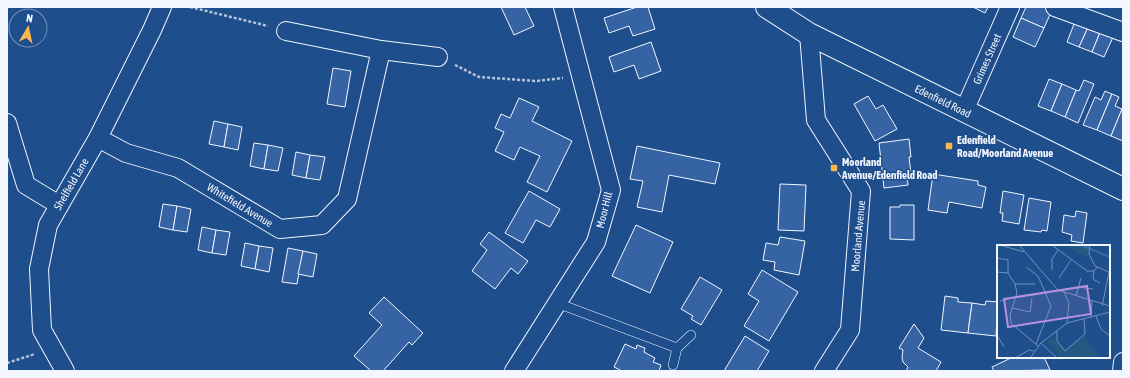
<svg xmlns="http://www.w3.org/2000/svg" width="1130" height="378" viewBox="0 0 1130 378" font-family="'Asap Condensed',sans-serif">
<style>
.building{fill:#3563a3;stroke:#f2f6ff}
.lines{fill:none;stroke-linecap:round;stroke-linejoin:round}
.lane-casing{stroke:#f2f6ff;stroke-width:10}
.street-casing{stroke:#f2f6ff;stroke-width:20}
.primary-casing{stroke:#f2f6ff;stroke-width:24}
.path{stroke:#b3c4dc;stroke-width:2.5;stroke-dasharray:3 2;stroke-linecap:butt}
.lane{stroke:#1f4e8c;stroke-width:9}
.street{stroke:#1f4e8c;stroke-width:18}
.primary{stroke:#1f4e8c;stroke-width:22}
.poi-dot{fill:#ffb74d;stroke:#1f4e8c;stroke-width:1.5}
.labels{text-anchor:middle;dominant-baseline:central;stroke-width:3;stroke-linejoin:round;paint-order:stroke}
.street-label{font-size:11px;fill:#f2f6ff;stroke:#1f4e8c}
.poi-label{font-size:11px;font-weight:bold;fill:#f2f6ff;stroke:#1f4e8c;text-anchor:start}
.inset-river{fill:none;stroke:#3b69a3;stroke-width:2}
.inset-road{fill:none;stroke:#7391ba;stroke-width:1}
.view{fill:#b691df;fill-opacity:0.15;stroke:#b691df;stroke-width:2}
.inset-edge{fill:none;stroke:#f2f6ff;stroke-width:2}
</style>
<rect width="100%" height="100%" fill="#1f4e8c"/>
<!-- building -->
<g class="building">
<polygon points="501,7 525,7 534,26 514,35"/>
<polygon points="637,7 648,7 655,29 633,36 629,26 609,33 604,18"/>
<polygon points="973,7 988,7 985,13"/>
<polygon points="1026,7 1046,7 1052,10 1044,28 1021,18"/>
<polygon points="1021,18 1044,28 1035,47 1013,37"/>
<polygon points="1076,19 1089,25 1079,47 1067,42"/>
<polygon points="1089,25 1101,30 1092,52 1079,47"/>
<polygon points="1101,30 1114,35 1104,57 1092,52"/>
<polygon points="651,42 661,71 639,79 634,65 614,72 609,57"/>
<polygon points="333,68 351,71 345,107 327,104"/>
<polygon points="1049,79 1062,84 1051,111 1038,106"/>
<polygon points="1084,80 1094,84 1078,123 1065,117 1076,90 1079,91"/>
<polygon points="1062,84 1076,90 1065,117 1051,111"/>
<polygon points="1105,91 1112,94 1097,130 1083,125 1095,97 1101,100"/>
<polygon points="1112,94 1119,97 1115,106 1122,109 1111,136 1097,130"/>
<polygon points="868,96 876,109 883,105 897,129 875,141 854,104"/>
<polygon points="519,98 539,107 532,121 572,141 547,192 527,182 540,156 520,147 514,160 495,151 504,132 495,128 501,114 510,118"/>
<polygon points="1122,109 1123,109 1123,141 1111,136"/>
<polygon points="214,121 228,124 224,147 209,144"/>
<polygon points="228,124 242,127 238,150 224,147"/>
<polygon points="909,139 911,157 909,157 911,173 907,174 908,185 884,188 879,143"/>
<polygon points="254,143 268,145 264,169 250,166"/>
<polygon points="268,145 283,148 278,171 264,169"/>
<polygon points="637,146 720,163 715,184 669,175 662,212 637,207 643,181 630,179"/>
<polygon points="296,152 310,155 306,178 292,175"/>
<polygon points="310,155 325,157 320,180 306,178"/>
<polygon points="933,174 978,181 978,185 986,187 982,208 949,202 947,213 928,210"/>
<polygon points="780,184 806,185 804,231 778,230"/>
<polygon points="529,191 560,209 550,227 536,220 523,243 505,233"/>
<polygon points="1003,191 1024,195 1019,224 1002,221 1003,213 1000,213"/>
<polygon points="1029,198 1051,202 1047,231 1042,230 1041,232 1024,230"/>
<polygon points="163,204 177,206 173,230 159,227"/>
<polygon points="900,205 914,205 914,240 890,239 890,207 900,207"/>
<polygon points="177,206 191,209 187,232 173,230"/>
<polygon points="1076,211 1087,213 1083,243 1071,241 1072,235 1062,232 1064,215 1075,217"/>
<polygon points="636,225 673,242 650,293 612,276"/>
<polygon points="202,227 216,230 212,253 198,250"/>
<polygon points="216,230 230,232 226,255 212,253"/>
<polygon points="489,232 528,261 518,274 511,268 495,289 472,271 487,250 480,244"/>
<polygon points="780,237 805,241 799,275 774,270 775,262 763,260 766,243 778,245"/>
<polygon points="245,243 259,246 255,269 241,266"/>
<polygon points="259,246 273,248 269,272 255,269"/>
<polygon points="288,248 303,251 297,284 282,282"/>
<polygon points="303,251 317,254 313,277 298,274"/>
<polygon points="762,270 798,292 769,341 744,326 759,301 748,294"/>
<polygon points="700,277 722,290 701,325 691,319 693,316 681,309"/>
<polygon points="945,296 958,298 958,302 972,303 968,333 941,330"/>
<polygon points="384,297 423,333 412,345 409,342 383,371 371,371 354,356 382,325 369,313"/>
<polygon points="986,301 998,302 996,336 968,333 972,303 985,305"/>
<polygon points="914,324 924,338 918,348 941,362 936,371 906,371 908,367 903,362 902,358 903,350 899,348"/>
<polygon points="745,336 769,351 757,371 724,371"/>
<polygon points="625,344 636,349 637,345 645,348 644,352 655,358 653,362 661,365 659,371 622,371 614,367"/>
<polygon points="1013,357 1044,357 1050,370 994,371 992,367"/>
</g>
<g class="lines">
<!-- lane casing -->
<g class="lane-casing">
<g id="lane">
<polyline points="557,303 677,348 691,335"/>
<polyline points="673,365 677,348"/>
</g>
</g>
<!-- street casing -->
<g class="street-casing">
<g id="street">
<polyline points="1055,7 1123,32"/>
<polyline points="286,31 381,50 438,57"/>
<polyline points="809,34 816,120 861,191 850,330 824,371"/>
<polyline points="964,111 1010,7"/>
<polyline points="7,123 26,185 59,205"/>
<polyline points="98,138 126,153 178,168 280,229 322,225 347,199 381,50"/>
<polyline points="65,371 42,330 39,269 48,225 98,138 152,30 162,7"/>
<polyline points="514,371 596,242 611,190 563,7"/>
<polyline points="1122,371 1123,362"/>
</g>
</g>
<!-- primary casing -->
<g class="primary-casing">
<polyline id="primary" points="767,7 809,34 1123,189"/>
</g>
<!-- path -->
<g class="path">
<polyline points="190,7 268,26"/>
<polyline points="455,65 479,77 536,81 563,78"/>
<polyline points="7,363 35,354"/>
</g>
<!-- lane -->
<use href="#lane" class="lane"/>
<!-- street -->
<use href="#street" class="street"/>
<!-- primary -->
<use href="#primary" class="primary"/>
</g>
<!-- markers -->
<g class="poi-dot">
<rect x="945" y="142" width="8" height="8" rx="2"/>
<rect x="830" y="164" width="8" height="8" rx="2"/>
</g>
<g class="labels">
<!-- street labels -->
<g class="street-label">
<text transform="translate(987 59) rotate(-66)">Grimes Street</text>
<text transform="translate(943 101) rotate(26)">Edenfield Road</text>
<text transform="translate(71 184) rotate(-60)">Shelfield Lane</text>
<text transform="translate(240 205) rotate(31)">Whitefield Avenue</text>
<text transform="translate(604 210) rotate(-76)">Moor Hill</text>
<text transform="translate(858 236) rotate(-85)">Moorland Avenue</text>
</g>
<!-- poi labels -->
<g class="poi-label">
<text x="957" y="140">Edenfield<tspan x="957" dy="13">Road/Moorland Avenue</tspan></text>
<text x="842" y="162">Moorland<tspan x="842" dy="13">Avenue/Edenfield Road</tspan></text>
</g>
</g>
<!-- overview -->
<g transform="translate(997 245)">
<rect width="113" height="113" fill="#1f4e8c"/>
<path d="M68 0H91L92 14ZM87 91 103 113H60L62 110 50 96 56 92 69 106Z" fill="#245a82"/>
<path class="inset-river" d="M84 0 113 12"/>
<path class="inset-road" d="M3 0 27 7M22 0 61 45 113 61M55 0 90 26H97L100 22M93 0 92 9 98 21 112 27M0 13 11 15V28M29 22 41 31 54 61 39 99M55 25V14L61 5M97 26 96 34 103 38M0 27 11 28 18 39 20 48 13 70 14 78 41 101M62 33 74 15M18 39H38M81 42 96 44M67 47 72 58 70 78M79 51 84 33M3 56 19 52M105 61 113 23M15 63 33 67 35 53M99 71 104 84 113 91M94 73 95 56M60 85V96L68 106 88 89 87 74M0 90 7 102M44 98 59 112M18 113 32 105 37 106M33 113 44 98 70 78 113 67"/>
<path class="view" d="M90 41 94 69 11 82 7 54Z"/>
<rect width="113" height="113" class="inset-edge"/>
</g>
<!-- border -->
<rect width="1130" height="378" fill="none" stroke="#f2f6ff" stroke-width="16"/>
<!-- north arrow -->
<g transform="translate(28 28) rotate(9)"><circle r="19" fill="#1f4e8c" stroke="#7391ba"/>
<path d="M0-3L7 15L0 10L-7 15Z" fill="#ffb74d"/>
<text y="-6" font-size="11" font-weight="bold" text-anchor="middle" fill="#f2f6ff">N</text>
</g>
</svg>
